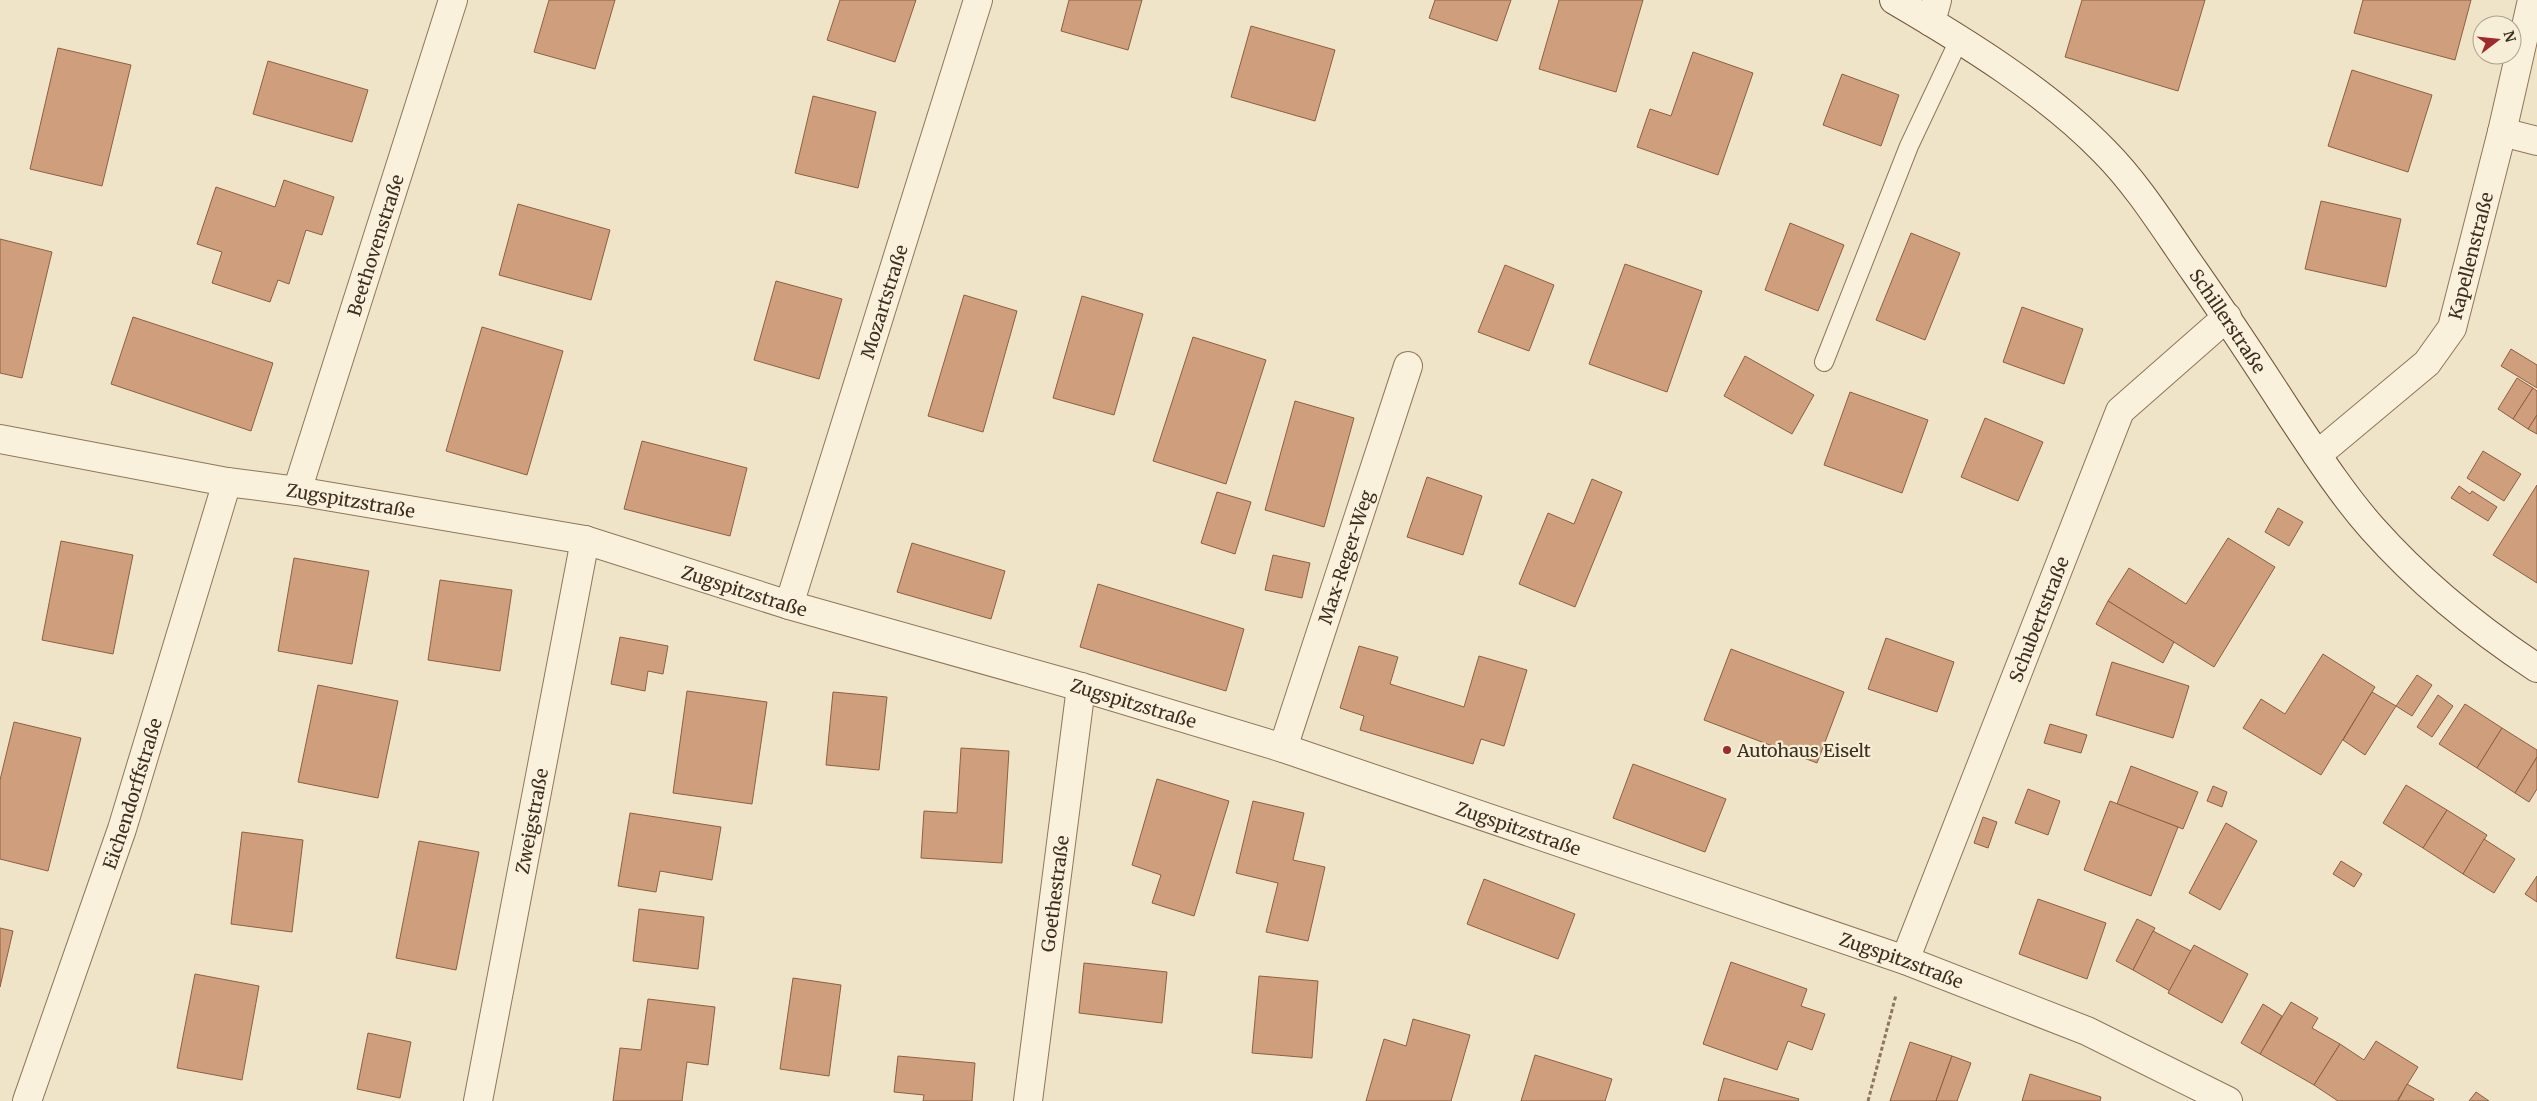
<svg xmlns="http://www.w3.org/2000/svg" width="2537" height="1101" viewBox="0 0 2537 1101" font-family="Merriweather,serif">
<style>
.building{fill:#cf9f7d;stroke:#8d5f41}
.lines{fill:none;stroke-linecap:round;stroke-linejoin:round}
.lane-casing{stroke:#8d765c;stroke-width:20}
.street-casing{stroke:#8d765c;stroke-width:30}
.secondary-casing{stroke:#6f573f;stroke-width:30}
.path{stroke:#8d765c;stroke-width:3;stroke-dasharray:4 2.5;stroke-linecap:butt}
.lane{stroke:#faf1dc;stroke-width:18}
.street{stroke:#faf1dc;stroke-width:28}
.secondary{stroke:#faf1dc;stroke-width:28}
.poi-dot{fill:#9e2a2b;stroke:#f7eed8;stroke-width:2}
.labels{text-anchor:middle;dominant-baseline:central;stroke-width:4.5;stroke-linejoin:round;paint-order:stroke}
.street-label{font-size:18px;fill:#3d2e20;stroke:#f7eed8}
.poi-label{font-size:18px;fill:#3d2e20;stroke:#f7eed8;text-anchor:start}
</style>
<rect width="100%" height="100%" fill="#f0e4c8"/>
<!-- building -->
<g class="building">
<polygon points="549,0 615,0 595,69 534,52"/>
<polygon points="840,0 916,0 895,62 827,40"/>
<polygon points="1069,0 1142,0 1128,50 1061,31"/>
<polygon points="1435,0 1511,0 1497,41 1429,18"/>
<polygon points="1559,0 1643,0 1616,92 1539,69"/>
<polygon points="2082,0 2205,0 2178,91 2065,57"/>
<polygon points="2363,0 2471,0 2455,60 2354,33"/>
<polygon points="1251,26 1335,50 1315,121 1231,97"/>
<polygon points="58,48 131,65 102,186 30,169"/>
<polygon points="1693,52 1753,73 1718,175 1637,147 1650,109 1671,116"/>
<polygon points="268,61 368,90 352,142 253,114"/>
<polygon points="2352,70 2432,95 2408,172 2328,146"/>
<polygon points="1842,74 1899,95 1881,146 1823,125"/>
<polygon points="813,96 876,112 858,188 795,173"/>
<polygon points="284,180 334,197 322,235 306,230 289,284 278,280 270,302 212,283 222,252 197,244 216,187 275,207"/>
<polygon points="2321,201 2401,219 2386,287 2305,269"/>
<polygon points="518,204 610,230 591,300 499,275"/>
<polygon points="1790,223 1844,245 1818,311 1765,290"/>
<polygon points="1911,233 1960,253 1925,340 1876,320"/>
<polygon points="0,239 52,252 22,378 0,373"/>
<polygon points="1625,264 1702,291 1667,392 1589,364"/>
<polygon points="1505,265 1554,285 1529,351 1478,332"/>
<polygon points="776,281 842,299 819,379 754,360"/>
<polygon points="964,295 1017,311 983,432 928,416"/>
<polygon points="1082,296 1143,314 1114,415 1053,398"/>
<polygon points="2022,307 2083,329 2064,384 2003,362"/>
<polygon points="133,317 273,363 251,431 111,384"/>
<polygon points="482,327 563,351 527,475 446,451"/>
<polygon points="1193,337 1266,360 1226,484 1153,461"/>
<polygon points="2511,349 2537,365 2537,388 2501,366"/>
<polygon points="1745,356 1814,395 1792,434 1724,396"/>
<polygon points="2517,378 2533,388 2513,419 2498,409"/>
<polygon points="2533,388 2537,391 2537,415 2528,429 2513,419"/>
<polygon points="1850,392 1928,420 1902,493 1824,465"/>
<polygon points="1295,401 1354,418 1324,527 1265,510"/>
<polygon points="2537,415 2537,434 2528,429"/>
<polygon points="1985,418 2043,442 2018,501 1961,477"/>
<polygon points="642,441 747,468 730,536 624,509"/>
<polygon points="2483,451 2521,474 2504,501 2467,478"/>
<polygon points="1427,477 1482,496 1463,555 1407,537"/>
<polygon points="1592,479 1622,492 1575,607 1519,584 1548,513 1574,524"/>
<polygon points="2537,485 2537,583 2493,555"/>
<polygon points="2459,486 2470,494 2472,491 2497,507 2488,521 2451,498"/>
<polygon points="1217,492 1251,502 1235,554 1201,543"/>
<polygon points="2278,508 2303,522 2289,546 2265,532"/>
<polygon points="2228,538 2275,567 2214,667 2108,601 2129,568 2186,604"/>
<polygon points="61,541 133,555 113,654 42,640"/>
<polygon points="912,543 1005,571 991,619 897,592"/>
<polygon points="1273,555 1310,563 1302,598 1265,590"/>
<polygon points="294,558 369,571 352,664 278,651"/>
<polygon points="440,580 512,590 500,671 428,660"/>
<polygon points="1098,584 1244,629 1226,691 1080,647"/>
<polygon points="2108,601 2174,642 2163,663 2096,624"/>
<polygon points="620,637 668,646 663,674 648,671 645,691 611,684"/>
<polygon points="1886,638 1954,662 1937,712 1868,689"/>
<polygon points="1359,646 1398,657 1390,684 1464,707 1479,656 1527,670 1504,746 1481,739 1473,764 1360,730 1364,716 1340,708"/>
<polygon points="1731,649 1844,692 1817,763 1704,720"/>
<polygon points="2323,654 2375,687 2321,775 2243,728 2261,699 2285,714"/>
<polygon points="2112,662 2189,686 2173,738 2096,715"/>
<polygon points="2417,675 2432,685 2412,716 2396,706"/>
<polygon points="318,685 398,701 378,798 298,782"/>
<polygon points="687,691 767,702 752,804 673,793"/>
<polygon points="833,692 887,697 879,770 826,765"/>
<polygon points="2372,692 2396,706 2365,755 2343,740"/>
<polygon points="2438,695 2453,706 2432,737 2417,727"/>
<polygon points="2465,704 2502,728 2477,768 2439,744"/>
<polygon points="14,722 81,738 48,871 0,859 0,780"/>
<polygon points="2050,724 2087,735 2081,753 2044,743"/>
<polygon points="2502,728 2537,750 2537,757 2515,793 2477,768"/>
<polygon points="961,748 1009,751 1002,863 921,858 924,811 957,813"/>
<polygon points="2537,757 2537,789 2529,802 2515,793"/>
<polygon points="1633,764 1726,799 1705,852 1613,818"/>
<polygon points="2131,766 2198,792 2183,829 2117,804"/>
<polygon points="1157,779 1229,801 1194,916 1152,903 1161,875 1132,865"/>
<polygon points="2406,785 2447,810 2423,848 2383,823"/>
<polygon points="2213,786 2227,792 2222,807 2207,801"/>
<polygon points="2028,789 2060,801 2048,835 2015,823"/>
<polygon points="1253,801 1304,813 1293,860 1325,867 1308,941 1266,932 1278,883 1236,873"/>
<polygon points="2110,801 2178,827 2151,896 2084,870"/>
<polygon points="2447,810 2487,835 2463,874 2423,848"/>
<polygon points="630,813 721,827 712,880 660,871 656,892 618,886"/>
<polygon points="1983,817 1997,822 1988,848 1974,843"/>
<polygon points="2226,823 2257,841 2220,910 2189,893"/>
<polygon points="242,832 303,840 292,932 231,924"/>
<polygon points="2484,839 2515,859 2494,893 2463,874"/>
<polygon points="419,841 479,852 456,970 396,958"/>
<polygon points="2341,861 2362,874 2354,887 2333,874"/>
<polygon points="2537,876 2537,902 2525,894"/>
<polygon points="1484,879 1575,914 1558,959 1467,924"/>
<polygon points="2038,899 2106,923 2087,979 2019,954"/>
<polygon points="639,909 704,917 698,969 633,961"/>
<polygon points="2137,919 2155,928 2133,970 2116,961"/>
<polygon points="0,928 13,931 0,987"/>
<polygon points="2153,931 2191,951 2170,991 2133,970"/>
<polygon points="2194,945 2248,974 2222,1023 2168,993"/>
<polygon points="1731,962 1807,989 1801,1006 1825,1014 1812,1050 1788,1041 1777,1070 1703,1044"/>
<polygon points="1084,963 1167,972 1162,1023 1079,1013"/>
<polygon points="195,974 259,986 242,1080 177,1068"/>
<polygon points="1259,976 1318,981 1312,1058 1252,1053"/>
<polygon points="793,978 841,985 829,1076 780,1069"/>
<polygon points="648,999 715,1007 708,1065 687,1062 682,1101 613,1101 620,1048 641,1050"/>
<polygon points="2291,1002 2318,1018 2312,1028 2340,1044 2314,1085 2260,1054"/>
<polygon points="2263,1004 2282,1016 2260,1054 2241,1043"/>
<polygon points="1413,1019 1470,1035 1451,1101 1366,1101 1384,1039 1406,1046"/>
<polygon points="368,1033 411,1042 400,1098 357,1089"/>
<polygon points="2376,1041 2418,1067 2397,1101 2338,1101 2314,1085 2340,1044 2364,1060"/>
<polygon points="1910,1042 1952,1056 1936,1101 1890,1101"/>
<polygon points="1535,1055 1612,1079 1605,1101 1521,1101"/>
<polygon points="898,1056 975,1063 972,1101 923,1101 924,1095 894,1092"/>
<polygon points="1952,1056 1971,1063 1957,1101 1936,1101"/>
<polygon points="2030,1074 2101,1097 2100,1101 2022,1101"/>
<polygon points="1724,1078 1799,1099 1798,1101 1718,1101"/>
<polygon points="2407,1084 2434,1099 2433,1101 2398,1101"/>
<polygon points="2476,1092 2489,1101 2469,1101"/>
</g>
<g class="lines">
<!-- lane casing -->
<g class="lane-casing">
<polyline id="lane" points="1824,362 1909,146 1959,40"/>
</g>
<!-- street casing -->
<g class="street-casing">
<g id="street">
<polyline points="1931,22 1937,0"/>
<polyline points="2502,132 2537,141"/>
<path id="s1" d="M0 439 227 482 297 491 585 540 789 605 1081 687 1283 748 1905 960 2087 1031 2228 1101"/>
<path id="s2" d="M2317 455 2427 363 2452 328 2502 132 2532 0"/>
<path id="s3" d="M297 491 453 0"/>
<path id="s4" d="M789 605 978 0"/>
<path id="s5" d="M1283 748 1408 366"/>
<path id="s6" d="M1905 960 2120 411 2227 317"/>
<path id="s7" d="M27 1101 122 829 227 482"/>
<path id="s8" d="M478 1101 585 540"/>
<path id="s9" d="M1028 1101 1081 687"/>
</g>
</g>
<!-- secondary casing -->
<g class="secondary-casing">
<g id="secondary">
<path id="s10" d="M1894 0C1964 41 2047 92 2104 151 2139 186 2166 231 2195 272 2227 318 2258 365 2289 413 2315 452 2341 493 2372 528 2420 582 2476 628 2537 668"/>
</g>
</g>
<!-- path -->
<polyline class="path" points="1868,1101 1896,995"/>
<!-- lane -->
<use href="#lane" class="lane"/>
<!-- street -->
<use href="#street" class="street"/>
<!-- secondary -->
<use href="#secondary" class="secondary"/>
</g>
<!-- markers -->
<circle class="poi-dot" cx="1727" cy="750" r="5"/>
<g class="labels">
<!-- street labels -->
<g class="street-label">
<text stroke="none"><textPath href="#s3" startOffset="258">Beethovenstraße</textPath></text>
<text stroke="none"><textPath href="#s2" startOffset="261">Kapellenstraße</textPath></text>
<text stroke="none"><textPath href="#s4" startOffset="318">Mozartstraße</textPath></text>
<text stroke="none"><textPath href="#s10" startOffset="470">Schillerstraße</textPath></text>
<text stroke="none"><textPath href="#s1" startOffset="356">Zugspitzstraße</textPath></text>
<text stroke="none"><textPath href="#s5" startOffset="201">Max-Reger-Weg</textPath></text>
<text stroke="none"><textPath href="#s1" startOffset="761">Zugspitzstraße</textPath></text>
<text stroke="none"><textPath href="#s6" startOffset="366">Schubertstraße</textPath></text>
<text stroke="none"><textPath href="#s1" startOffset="1166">Zugspitzstraße</textPath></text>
<text stroke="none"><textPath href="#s7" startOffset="325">Eichendorffstraße</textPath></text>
<text stroke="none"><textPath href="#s8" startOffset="285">Zweigstraße</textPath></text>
<text stroke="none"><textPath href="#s1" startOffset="1571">Zugspitzstraße</textPath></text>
<text stroke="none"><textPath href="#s9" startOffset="209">Goethestraße</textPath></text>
<text stroke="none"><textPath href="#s1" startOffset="1976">Zugspitzstraße</textPath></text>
</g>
<!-- poi labels -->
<g class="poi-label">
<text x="1737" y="750">Autohaus Eiselt</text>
</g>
</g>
<!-- north arrow -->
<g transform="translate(2497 40) rotate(74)"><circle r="24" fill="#f7eed8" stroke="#ada18e"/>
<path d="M0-4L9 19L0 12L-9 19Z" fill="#9e2a2b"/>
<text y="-8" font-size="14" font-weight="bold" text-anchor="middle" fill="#3d2e20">N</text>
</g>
</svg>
